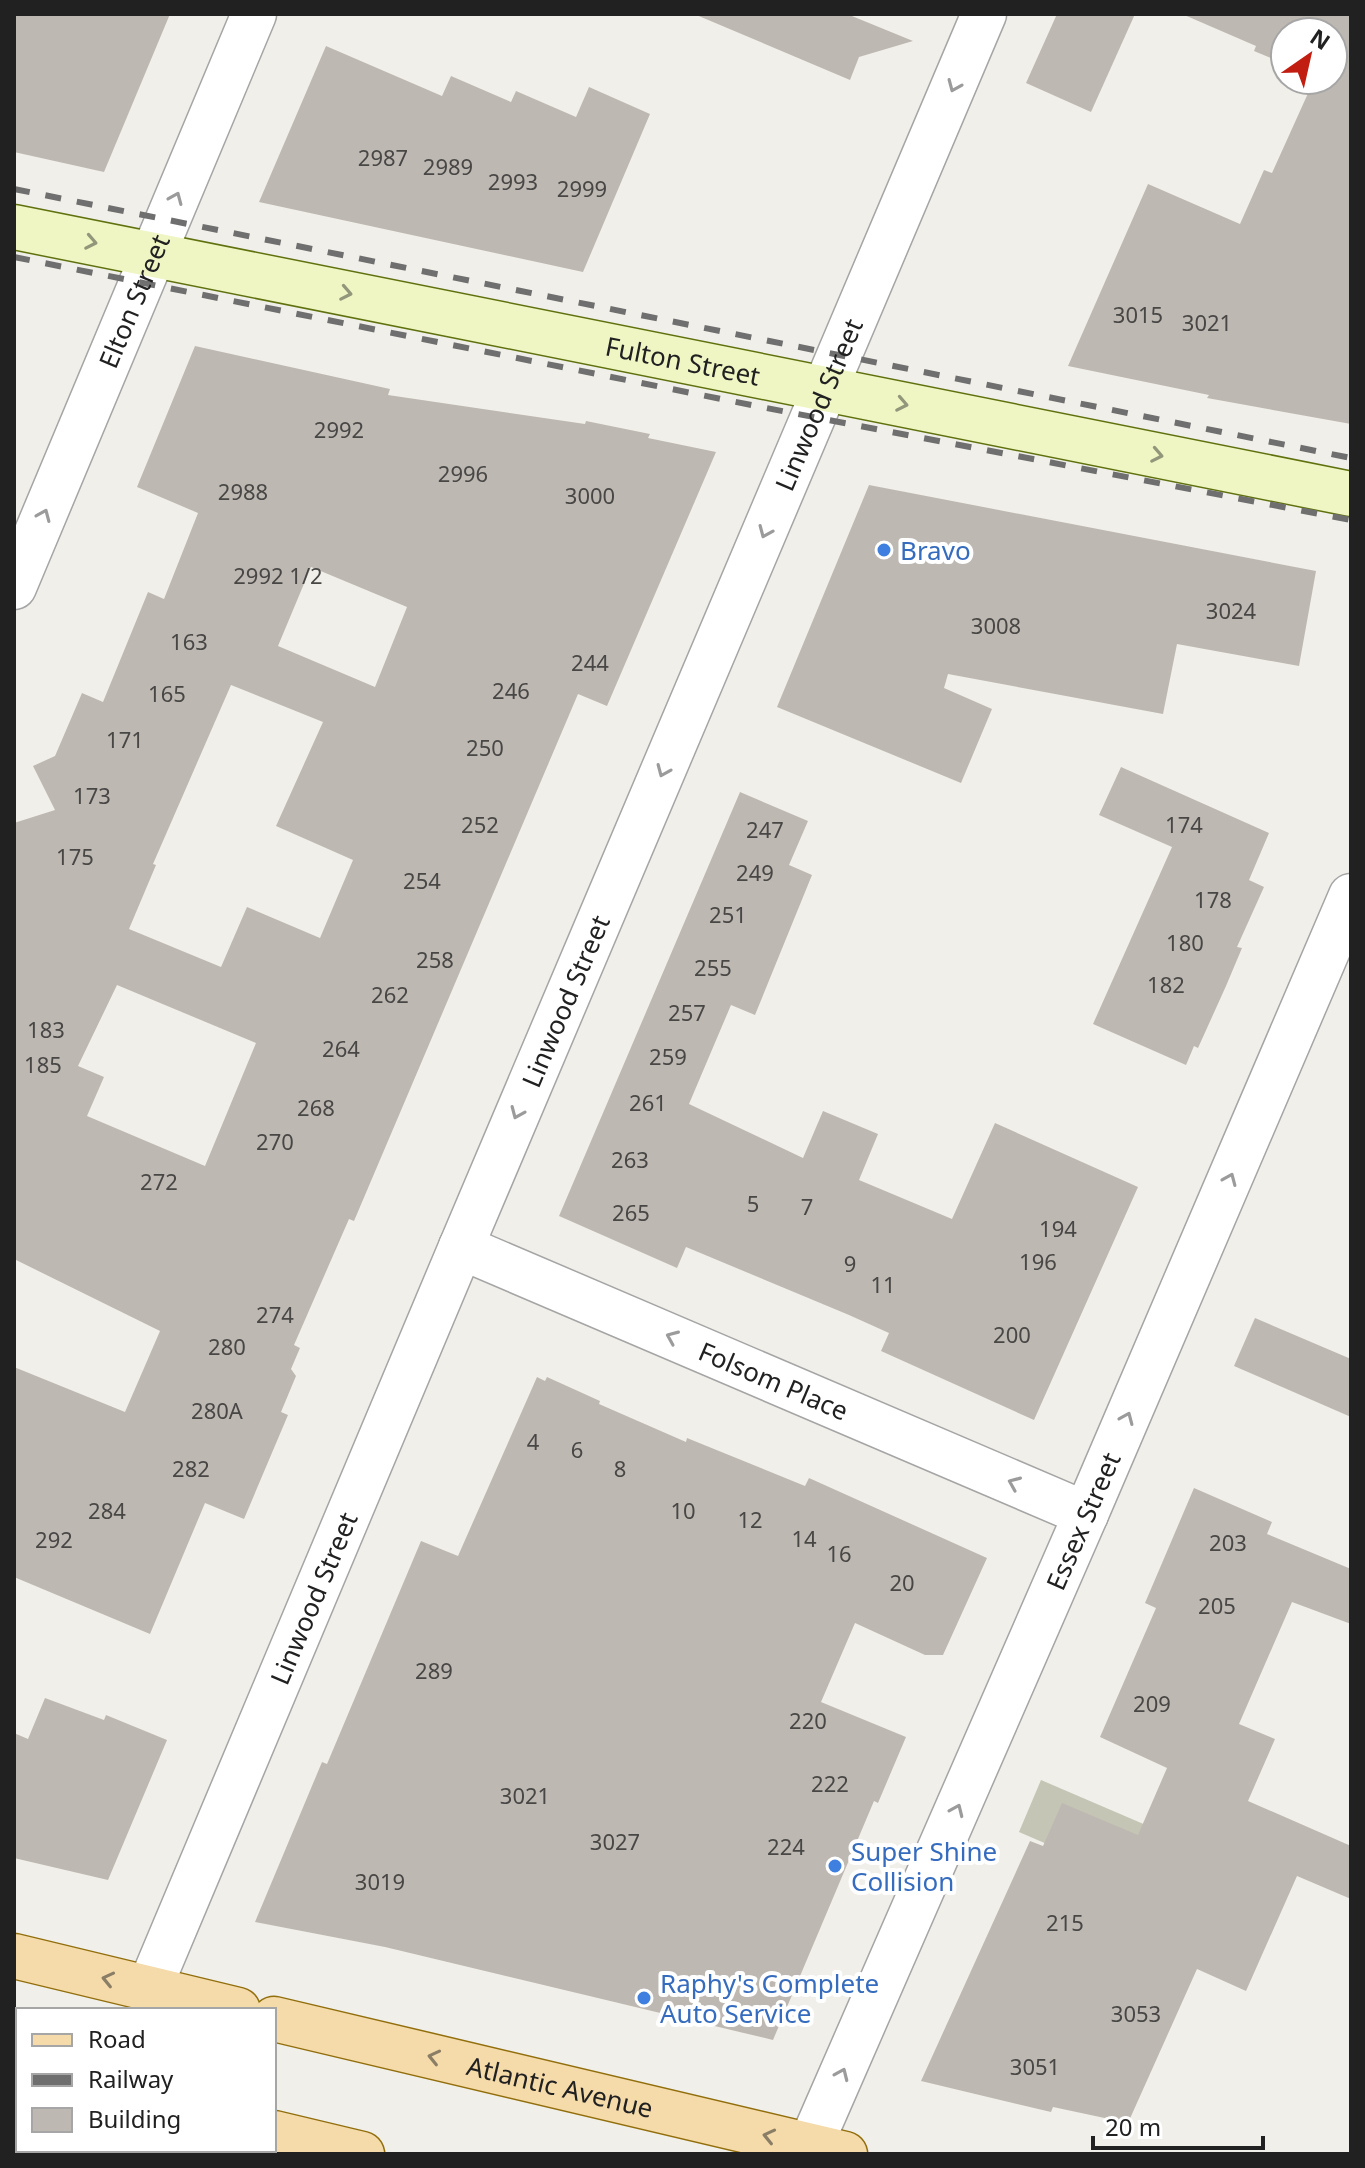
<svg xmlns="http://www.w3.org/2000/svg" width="1365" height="2168" viewBox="0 0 1365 2168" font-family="'Noto Sans',sans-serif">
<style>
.construction{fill:#c4c5b5}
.building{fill:#beb8b2;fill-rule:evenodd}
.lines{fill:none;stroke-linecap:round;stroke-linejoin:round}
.street-casing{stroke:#a5a5a5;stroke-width:47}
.secondary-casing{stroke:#60720f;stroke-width:47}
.primary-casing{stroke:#926f0d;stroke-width:47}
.street{stroke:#fff;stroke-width:44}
.secondary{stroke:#eff5c3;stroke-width:44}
.primary{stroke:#f5daaa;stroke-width:44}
.rail{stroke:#6f6f6f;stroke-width:6;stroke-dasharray:16 16;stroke-linecap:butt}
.oneway{stroke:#9b9b9b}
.oneway2{stroke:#92967a}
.oneway3{stroke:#8b7e66}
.shop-dot{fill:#3f7fe0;stroke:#fff;stroke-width:3}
.labels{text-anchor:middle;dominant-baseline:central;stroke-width:8;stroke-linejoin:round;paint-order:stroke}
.number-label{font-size:22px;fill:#484745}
.street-label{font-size:26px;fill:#212121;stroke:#fff}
.shop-label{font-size:26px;fill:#366cbe;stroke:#fff;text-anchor:start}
</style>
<rect width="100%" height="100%" fill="#f1efe9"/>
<!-- construction -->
<polygon class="construction" points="1041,1780 1218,1856 1195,1908 1019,1832"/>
<!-- building -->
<g class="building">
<polygon points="14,14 170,14 104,172 14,152"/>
<polygon points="694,14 847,14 913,41 859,57 850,80"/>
<polygon points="1057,14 1135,14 1091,112 1026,83"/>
<polygon points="1182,14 1351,14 1351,424 1207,398 1209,395 1068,366 1148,184 1240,224 1264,170 1272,173 1314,80 1333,80 1333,32 1285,32 1285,64 1254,51 1256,46"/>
<polygon points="326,46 442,96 451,76 511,102 516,91 576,117 589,87 650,114 583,272 259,202"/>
<path d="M195 346 390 389 388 395 585 424 586 421 650 434 648 438 716 452 607 706 578 694 354 1221 349 1219 294 1345 300 1348 291 1369 296 1376 281 1412 288 1415 244 1519 205 1503 150 1634 14 1577V1367L125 1412 160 1331 14 1259V823L55 810 33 766 55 756 82 693 103 702 148 592 164 599 198 513 137 487ZM311 567 407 607 375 687 278 646ZM231 685 323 722 276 826 353 860 320 938 247 907 221 967 129 929 156 865 153 864ZM117 985 256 1043 205 1166 87 1116 104 1077 78 1066Z"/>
<polygon points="869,485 1316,571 1299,666 1177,644 1163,714 948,674 944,688 992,709 961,783 777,707"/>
<polygon points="1121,767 1269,833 1249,880 1264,887 1237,947 1242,948 1226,986 1198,1048 1194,1046 1186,1065 1093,1024 1172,847 1099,815"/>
<polygon points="740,792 808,821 789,865 812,875 755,1015 731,1005 689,1104 803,1158 823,1111 878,1134 859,1180 952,1219 995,1123 1138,1187 1034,1420 881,1351 889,1333 849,1315 686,1247 677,1268 559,1216"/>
<polygon points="1255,1318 1351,1359 1351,1417 1234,1366"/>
<polygon points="537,1377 545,1381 547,1377 600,1401 599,1404 686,1442 687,1438 805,1486 809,1478 987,1558 943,1655 925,1655 855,1623 821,1702 906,1737 878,1803 874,1801 773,2040 385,1947 255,1922 322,1762 327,1764 421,1541 458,1556"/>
<polygon points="1194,1488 1272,1522 1267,1534 1351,1569 1351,1624 1292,1602 1239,1724 1275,1739 1248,1801 1351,1846 1351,1899 1297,1876 1246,1991 1197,1969 1128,2123 1053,2107 1051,2112 921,2081 1030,1841 1043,1846 1062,1803 1138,1835 1167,1768 1100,1737 1156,1608 1145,1603"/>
<polygon points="45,1698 104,1720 106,1715 167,1740 108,1880 14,1858 14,1733 28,1739"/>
</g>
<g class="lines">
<!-- street casing -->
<g class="street-casing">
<g id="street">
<path id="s1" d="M14 587 254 14"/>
<path id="s2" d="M461 1247 1086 1514"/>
<path id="s3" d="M149 1989 461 1247 984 14"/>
<path id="s4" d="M810 2146 1086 1514 1351 896"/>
</g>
</g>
<!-- secondary casing -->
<g class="secondary-casing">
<g id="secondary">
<path id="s5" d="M14 227 1351 494"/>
</g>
</g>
<!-- primary casing -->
<g class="primary-casing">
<g id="primary">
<polyline points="14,1956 238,2010"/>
<path id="s6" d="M274 2019 845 2154"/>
<polyline points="14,2072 18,2073"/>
<polyline points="274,2133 362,2154"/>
</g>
</g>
<!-- street -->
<use href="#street" class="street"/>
<!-- secondary -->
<use href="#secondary" class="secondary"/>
<!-- primary -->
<use href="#primary" class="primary"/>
<!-- rail -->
<g class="rail">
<polyline points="14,189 1351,458"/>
<polyline points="14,257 761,407 1351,520"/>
</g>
</g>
<!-- one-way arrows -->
<defs><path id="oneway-chevron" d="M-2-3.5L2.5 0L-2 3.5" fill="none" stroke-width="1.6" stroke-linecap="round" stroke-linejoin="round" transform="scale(2)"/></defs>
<g class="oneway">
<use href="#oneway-chevron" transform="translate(954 86) rotate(113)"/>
<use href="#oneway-chevron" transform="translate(176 198) rotate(-67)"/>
<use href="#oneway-chevron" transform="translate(44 515) rotate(-67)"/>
<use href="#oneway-chevron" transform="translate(765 532) rotate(113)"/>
<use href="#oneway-chevron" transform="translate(663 771) rotate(113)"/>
<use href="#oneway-chevron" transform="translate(517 1113) rotate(113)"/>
<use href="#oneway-chevron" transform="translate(1230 1179) rotate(-67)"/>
<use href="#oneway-chevron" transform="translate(672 1337) rotate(-157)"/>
<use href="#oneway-chevron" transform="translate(1127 1418) rotate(-67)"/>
<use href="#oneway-chevron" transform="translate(1014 1483) rotate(-157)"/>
<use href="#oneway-chevron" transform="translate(957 1810) rotate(-66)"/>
<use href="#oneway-chevron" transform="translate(842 2074) rotate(-66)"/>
</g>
<g class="oneway2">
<use href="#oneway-chevron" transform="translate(91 242) rotate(11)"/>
<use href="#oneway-chevron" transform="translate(346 293) rotate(11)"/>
<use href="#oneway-chevron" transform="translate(902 404) rotate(11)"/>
<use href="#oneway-chevron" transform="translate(1157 455) rotate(11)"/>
</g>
<g class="oneway3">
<use href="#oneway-chevron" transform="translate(108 1979) rotate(-167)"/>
<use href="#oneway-chevron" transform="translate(434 2057) rotate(-167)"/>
<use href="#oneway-chevron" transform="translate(769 2136) rotate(-167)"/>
</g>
<!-- markers -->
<g class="shop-dot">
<circle cx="884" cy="550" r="8"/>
<circle cx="835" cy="1866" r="8"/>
<circle cx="644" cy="1998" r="8"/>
</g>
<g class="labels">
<!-- number labels -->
<g class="number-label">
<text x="383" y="157">2987</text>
<text x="448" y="166">2989</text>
<text x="513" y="181">2993</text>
<text x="582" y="188">2999</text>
<text x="1138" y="314">3015</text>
<text x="1207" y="322">3021</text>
<text x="339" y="429">2992</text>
<text x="463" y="473">2996</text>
<text x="243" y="491">2988</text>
<text x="590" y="495">3000</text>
<text x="278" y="575">2992 1/2</text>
<text x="1231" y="610">3024</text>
<text x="996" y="625">3008</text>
<text x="189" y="641">163</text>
<text x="590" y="662">244</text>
<text x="511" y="690">246</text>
<text x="167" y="693">165</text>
<text x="125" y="739">171</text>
<text x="485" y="747">250</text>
<text x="92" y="795">173</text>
<text x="480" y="824">252</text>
<text x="1184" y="824">174</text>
<text x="765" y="829">247</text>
<text x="75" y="856">175</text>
<text x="755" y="872">249</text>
<text x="422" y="880">254</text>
<text x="1213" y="899">178</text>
<text x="728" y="914">251</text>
<text x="1185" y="942">180</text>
<text x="435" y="959">258</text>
<text x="713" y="967">255</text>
<text x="1166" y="984">182</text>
<text x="390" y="994">262</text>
<text x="687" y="1012">257</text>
<text x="46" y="1029">183</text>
<text x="341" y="1048">264</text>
<text x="668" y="1056">259</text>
<text x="43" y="1064">185</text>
<text x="648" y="1102">261</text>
<text x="316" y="1107">268</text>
<text x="275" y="1141">270</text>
<text x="630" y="1159">263</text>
<text x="159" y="1181">272</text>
<text x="753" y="1203">5</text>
<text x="807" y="1206">7</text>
<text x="631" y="1212">265</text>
<text x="1058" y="1228">194</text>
<text x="1038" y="1261">196</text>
<text x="850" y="1263">9</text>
<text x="883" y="1284">11</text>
<text x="275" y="1314">274</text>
<text x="1012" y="1334">200</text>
<text x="227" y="1346">280</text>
<text x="217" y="1410">280A</text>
<text x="533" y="1441">4</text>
<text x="577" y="1449">6</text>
<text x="191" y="1468">282</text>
<text x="620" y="1468">8</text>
<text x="107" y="1510">284</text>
<text x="683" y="1510">10</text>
<text x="750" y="1519">12</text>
<text x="804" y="1538">14</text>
<text x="54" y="1539">292</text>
<text x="1228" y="1542">203</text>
<text x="839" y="1553">16</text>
<text x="902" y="1582">20</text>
<text x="1217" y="1605">205</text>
<text x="434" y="1670">289</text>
<text x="1152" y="1703">209</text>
<text x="808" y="1720">220</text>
<text x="830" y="1783">222</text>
<text x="525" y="1795">3021</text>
<text x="615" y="1841">3027</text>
<text x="786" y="1846">224</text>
<text x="380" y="1881">3019</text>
<text x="1065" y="1922">215</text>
<text x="1136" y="2013">3053</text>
<text x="1035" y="2066">3051</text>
</g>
<!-- street labels -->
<g class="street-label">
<text stroke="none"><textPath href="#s1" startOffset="310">Elton Street</textPath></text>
<text stroke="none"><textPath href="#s5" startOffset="682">Fulton Street</textPath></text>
<text stroke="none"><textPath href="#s3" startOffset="1720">Linwood Street</textPath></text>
<text stroke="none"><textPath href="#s3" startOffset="1072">Linwood Street</textPath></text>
<text stroke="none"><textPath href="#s2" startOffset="340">Folsom Place</textPath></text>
<text stroke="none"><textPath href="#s4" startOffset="682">Essex Street</textPath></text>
<text stroke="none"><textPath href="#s3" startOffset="424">Linwood Street</textPath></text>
<text stroke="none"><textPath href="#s6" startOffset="294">Atlantic Avenue</textPath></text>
</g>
<!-- shop labels -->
<g class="shop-label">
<text x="900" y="550">Bravo</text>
<text x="851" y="1851">Super Shine<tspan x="851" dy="30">Collision</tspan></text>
<text x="660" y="1983">Raphy's Complete<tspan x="660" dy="30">Auto Service</tspan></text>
</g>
</g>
<!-- border -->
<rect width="1365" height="2168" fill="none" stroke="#212121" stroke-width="32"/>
<!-- legend -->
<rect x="16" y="2008" width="260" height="144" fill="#ffffff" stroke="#a6a6a6" stroke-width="2"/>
<rect x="32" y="2034" width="40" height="12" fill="#f5daaa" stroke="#a6a6a6" stroke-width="2"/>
<text x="88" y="2048" font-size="24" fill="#212121">Road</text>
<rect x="32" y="2074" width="40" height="12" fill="#6f6f6f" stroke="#a6a6a6" stroke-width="2"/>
<text x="88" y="2088" font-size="24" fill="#212121">Railway</text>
<rect x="32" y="2108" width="40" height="24" fill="#beb8b2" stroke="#a6a6a6" stroke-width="2"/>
<text x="88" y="2128" font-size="24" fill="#212121">Building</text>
<!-- north arrow -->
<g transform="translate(1309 56) rotate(34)"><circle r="38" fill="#ffffff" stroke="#a6a6a6" stroke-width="2"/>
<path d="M0-6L14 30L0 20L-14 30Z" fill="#c21d11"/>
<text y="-12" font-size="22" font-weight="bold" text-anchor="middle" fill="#212121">N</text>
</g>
<!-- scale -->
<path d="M1093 2136v12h170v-12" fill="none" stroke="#212121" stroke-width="4"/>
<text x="1105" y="2136" font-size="24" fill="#212121" stroke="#ffffff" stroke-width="6" paint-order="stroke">20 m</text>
</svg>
